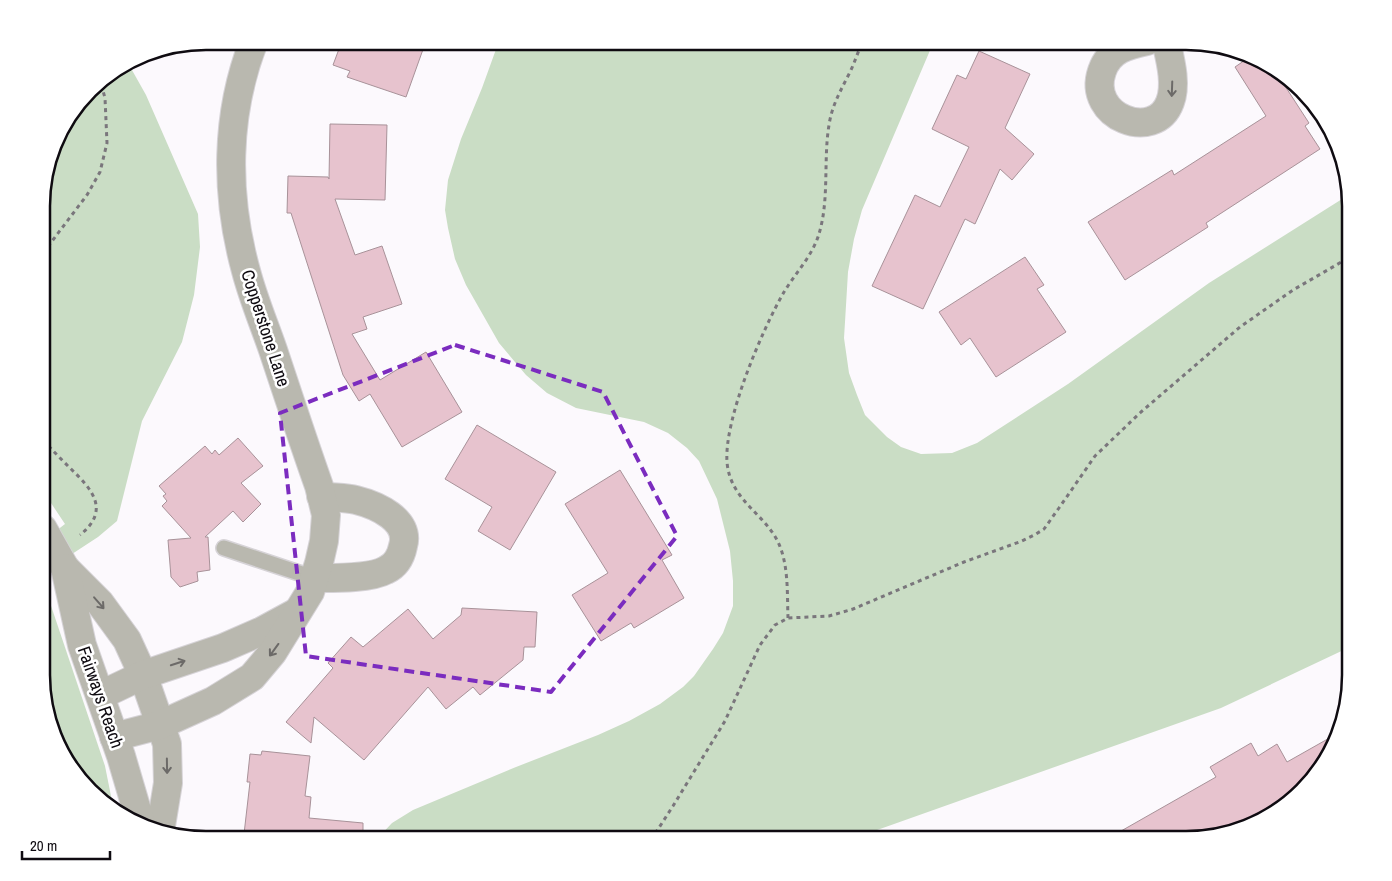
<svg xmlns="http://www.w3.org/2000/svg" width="1392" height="881" viewBox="0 0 1392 881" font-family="'Archivo Narrow',sans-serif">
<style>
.green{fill:#caddc5}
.building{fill:#e7c3ce;stroke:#a89299}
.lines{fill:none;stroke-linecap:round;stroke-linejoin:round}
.lane-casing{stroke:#d6d3d7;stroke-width:18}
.street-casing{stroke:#d6d3d7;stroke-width:30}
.path{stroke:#7a767c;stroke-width:3;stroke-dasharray:4 4;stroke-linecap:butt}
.lane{stroke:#b9b8af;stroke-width:15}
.street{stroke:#b9b8af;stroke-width:28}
.oneway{stroke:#6c6a68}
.marked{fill:none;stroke:#7b2cbf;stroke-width:4;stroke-dasharray:10 6;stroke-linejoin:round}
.labels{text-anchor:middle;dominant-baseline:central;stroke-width:5;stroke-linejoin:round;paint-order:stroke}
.street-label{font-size:18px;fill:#0f0b11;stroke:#fff}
.rim{fill:none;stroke:#0f0b11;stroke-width:2.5}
</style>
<rect width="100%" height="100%" fill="#fcf9fd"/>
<!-- green -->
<g class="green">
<polygon points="499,41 934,41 862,210 854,239 848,272 845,322 844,338 849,373 857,395 865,415 887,437 901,447 921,454 952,453 977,443 1068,384 1209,283 1350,194 1350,647 1221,708 849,840 376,840 392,823 413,810 516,767 598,735 629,721 660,704 683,687 694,676 713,649 723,633 733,606 733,581 730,551 717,499 699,461 687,448 668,433 644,422 576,408 547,393 526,375 499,343 466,285 455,259 448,228 445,210 448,180 461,139 482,88"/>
<polygon points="128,63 146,95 198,214 200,247 194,295 182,342 142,421 117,521 98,537 43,573 43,541 65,524 43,491 43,185 58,133 97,82"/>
<polygon points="43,582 105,766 114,811 63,758 43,696"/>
</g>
<!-- building -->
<g class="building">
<polygon points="342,41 426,41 406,97 347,77 350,71 333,65"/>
<polygon points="979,51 1030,74 1005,128 1034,154 1012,180 1000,169 975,224 965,219 923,309 872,286 915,195 940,207 969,147 932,129 957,75 966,79"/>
<polygon points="1251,56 1272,66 1309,123 1305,126 1320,149 1206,223 1208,227 1125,280 1088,222 1172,170 1174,175 1266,116 1235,67"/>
<polygon points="330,124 387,125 385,200 335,199 355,255 382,246 402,304 363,317 367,329 352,334 380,380 426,352 462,412 402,447 370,394 359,401 343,375 291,213 287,213 288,176 328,177 329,179"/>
<polygon points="1025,257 1044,285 1037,289 1066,332 996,377 970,338 961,345 939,312"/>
<polygon points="477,425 556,472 510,550 478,531 492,507 445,479"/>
<polygon points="238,438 263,466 241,483 261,504 243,522 233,511 205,537 208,537 210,570 197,572 198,581 180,587 171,577 168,540 191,538 162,506 167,501 163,496 166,494 159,486 205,446 212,454 215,450 219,455"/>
<polygon points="620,470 672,555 662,560 684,598 634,628 631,623 601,641 572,595 608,573 565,504"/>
<polygon points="462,608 537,612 535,647 524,647 523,660 480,695 473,687 446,709 428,687 364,760 314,717 311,743 286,722 333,668 328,663 351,637 363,647 408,609 433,639 461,615"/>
<polygon points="1333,736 1323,766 1268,818 1196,839 1107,839 1216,777 1210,767 1251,743 1258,756 1277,744 1287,762"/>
<polygon points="262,751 310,756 305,796 311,797 309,818 363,823 363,840 264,840 264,837 244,834 250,782 247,782 250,754 261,755"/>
</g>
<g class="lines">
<!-- lane casing -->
<g class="lane-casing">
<polyline id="lane" points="224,548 314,578"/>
</g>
<!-- street casing -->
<g class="street-casing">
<g id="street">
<path d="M1147 41C1127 45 1109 50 1102 71 1086 117 1155 143 1170 102 1177 84 1170 59 1166 41"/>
<polyline points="43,529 65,568 100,603 127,640 143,675 167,744 168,783 160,832"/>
<polyline points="65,568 82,645 121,756 141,824"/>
<path d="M314 578C333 578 370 579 386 570 397 565 401 556 403 546 411 520 376 505 356 500 345 497 333 498 321 496"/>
<polyline points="101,695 143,675 223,648 262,631 297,612"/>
<path d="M114 737 160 725 213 701 252 677 273 652 310 592 319 563 324 541 326 515 319 486C303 441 288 395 273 350 264 324 253 298 246 271 225 195 225 115 254 41"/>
</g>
</g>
<!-- path -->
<g class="path">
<polyline points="43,253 87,195 100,172 107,143 105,98 100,80"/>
<path d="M43 440C52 450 61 459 70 468 92 489 111 510 80 535"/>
<path d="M788 618C787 593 789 563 777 540 762 512 730 499 727 462 724 419 762 330 784 292 795 274 811 257 818 237 830 201 823 161 829 125 832 105 841 90 850 72 855 62 858 51 863 41"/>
<polyline points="651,840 673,806 725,721 760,645 775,625 788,618 829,616 853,609 964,562 1022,541 1036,534 1044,529 1059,508 1095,456 1141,412 1240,327 1293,290 1350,257"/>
</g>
<!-- lane -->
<use href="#lane" class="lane"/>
<!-- street -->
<use href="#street" class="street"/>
</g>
<!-- one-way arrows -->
<defs><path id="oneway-shaft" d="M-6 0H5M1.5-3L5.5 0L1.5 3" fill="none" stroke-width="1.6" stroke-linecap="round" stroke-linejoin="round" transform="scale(1.25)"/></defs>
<g class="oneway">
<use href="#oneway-shaft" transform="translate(1172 89) rotate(92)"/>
<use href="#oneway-shaft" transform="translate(99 603) rotate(49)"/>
<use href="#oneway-shaft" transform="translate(274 650) rotate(126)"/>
<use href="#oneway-shaft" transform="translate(178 663) rotate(-18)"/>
<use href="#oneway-shaft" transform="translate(167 766) rotate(89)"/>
</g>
<!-- marked area -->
<path class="marked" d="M455 345 603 392 677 536 551 692 306 656 280 413Z"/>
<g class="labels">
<!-- street labels -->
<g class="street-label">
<text transform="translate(266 328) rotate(72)">Copperstone Lane</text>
<text transform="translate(101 697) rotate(71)">Fairways Reach</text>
</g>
</g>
<!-- crop -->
<path d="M0 0H1392V881H0ZM206 50H1186A156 156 0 0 1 1342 206V675A156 156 0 0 1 1186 831H206A156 156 0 0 1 50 675V206A156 156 0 0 1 206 50Z" fill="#fff" fill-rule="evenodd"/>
<path class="rim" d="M206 50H1186A156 156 0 0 1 1342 206V675A156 156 0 0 1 1186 831H206A156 156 0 0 1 50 675V206A156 156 0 0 1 206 50Z"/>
<!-- scale -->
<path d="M22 851v8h88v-8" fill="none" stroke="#0f0b11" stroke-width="2.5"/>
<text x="30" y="851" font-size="15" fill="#0f0b11" stroke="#ffffff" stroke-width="4" paint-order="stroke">20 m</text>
</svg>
